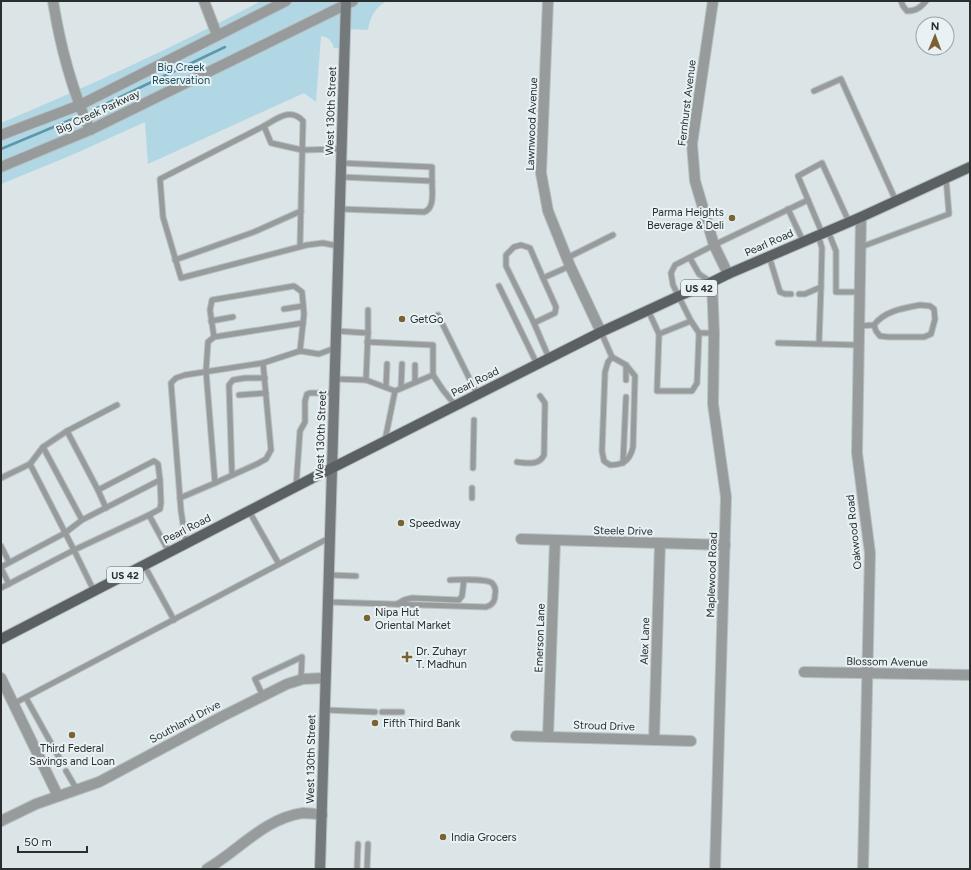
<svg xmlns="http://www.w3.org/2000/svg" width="971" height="870" viewBox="0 0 971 870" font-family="Figtree,sans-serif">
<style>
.green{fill:#b1d7e4}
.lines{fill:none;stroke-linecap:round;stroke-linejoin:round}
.stream{stroke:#5c98ab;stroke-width:2.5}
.service-casing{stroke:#b8c0c1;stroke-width:7}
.minor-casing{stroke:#b8c0c1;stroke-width:12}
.tertiary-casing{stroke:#b8c0c1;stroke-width:12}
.secondary-casing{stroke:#b8c0c1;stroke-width:12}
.primary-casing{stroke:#b8c0c1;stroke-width:12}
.service{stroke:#979b9c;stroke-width:5}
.minor{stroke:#979b9c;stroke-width:10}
.tertiary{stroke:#979b9c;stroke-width:10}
.secondary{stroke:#74797b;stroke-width:10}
.primary{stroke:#5b6163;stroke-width:10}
.poi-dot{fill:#7a6232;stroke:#e8f1f4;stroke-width:1.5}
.labels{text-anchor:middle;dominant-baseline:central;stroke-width:4;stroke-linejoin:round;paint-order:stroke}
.shield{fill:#e8f1f4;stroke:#63686a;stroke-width:1}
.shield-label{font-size:10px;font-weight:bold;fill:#2a2e2f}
.park-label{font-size:11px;fill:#174b5a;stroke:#e8f1f4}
.street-label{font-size:11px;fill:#2a2e2f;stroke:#e8f1f4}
.poi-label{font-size:11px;fill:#2a2e2f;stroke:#e8f1f4;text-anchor:start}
</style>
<rect width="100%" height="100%" fill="#dbe4e6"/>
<!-- green -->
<path class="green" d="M261 1H387C375 7 370 17 368 30L348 29 347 49 334 48C332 41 329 37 321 36L316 102 304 93 148 164 145 122 72 155 1 184V123C89 86 176 46 261 1Z"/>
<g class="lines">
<!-- stream -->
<g class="stream">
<polyline points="93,110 225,47"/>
<polyline points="1,149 75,118"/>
</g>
<!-- service casing -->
<g class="service-casing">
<g id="service">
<path d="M901 1 903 6 907 11C916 11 920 8 926 1"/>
<polyline points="814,91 841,79 896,201"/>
<path d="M264 126C277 119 290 107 303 121L300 246"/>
<polyline points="341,163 432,167 432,181"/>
<path d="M339 209 424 212C435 209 432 191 432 181L341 177"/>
<polyline points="788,209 803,241"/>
<polyline points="828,231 836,251 836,292 860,292"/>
<polyline points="822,233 798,176 822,163 849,222"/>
<polyline points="338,246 323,243 307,245 181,278 163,217 160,179 264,126 271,143 302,150 341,149"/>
<polyline points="861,247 949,214 946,178"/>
<polyline points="769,256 780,292 785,294 791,294"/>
<polyline points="567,258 613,235"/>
<polyline points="690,258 699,274 711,282"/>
<polyline points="175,260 254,232 301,211"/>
<polyline points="499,286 537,364"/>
<polyline points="799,294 805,294 821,287 822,248 818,235"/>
<path d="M920 305 930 306 934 309 935 319 931 334 924 337H888L880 336 876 331 874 325C884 311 904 308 920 305Z"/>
<polyline points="284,309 303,306"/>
<polyline points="648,310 659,334 657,391 692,391 697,383 699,333 691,321 673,285 671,273 675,265 714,245 808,200"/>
<polyline points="438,315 477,394"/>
<polyline points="211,321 233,317"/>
<polyline points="534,323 506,266 506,255 514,247 521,245 530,248 543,278"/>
<polyline points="859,326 874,325"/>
<path d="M601 332 612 357 626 365 635 376 633 447C630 460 624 465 610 465L604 461 602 451 605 372 608 362 612 357"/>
<polyline points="368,333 368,310"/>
<polyline points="699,333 714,333"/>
<polyline points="659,334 691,321"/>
<polyline points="214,337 210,310 212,300 294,286 302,292 304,314 300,351"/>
<polyline points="367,342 433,345 433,375"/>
<polyline points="778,343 859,345"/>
<polyline points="819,343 821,287"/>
<polyline points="549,358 534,323 555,313 556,307 543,278 570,266"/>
<polyline points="626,365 626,380"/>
<polyline points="334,379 366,380 368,333 336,331"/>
<polyline points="366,380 395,391"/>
<polyline points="415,382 415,365"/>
<polyline points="386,387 387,364"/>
<polyline points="401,388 402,364"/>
<polyline points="239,395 266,393"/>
<polyline points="67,431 117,405"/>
<polyline points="385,440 395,391 433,375 443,390 455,405"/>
<path d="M517 462C527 463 539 466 544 455L545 403 540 396"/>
<polyline points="623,463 626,397"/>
<polyline points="30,464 43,447"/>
<polyline points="473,468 474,420"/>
<polyline points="232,475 229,385 233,380 245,378 265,378"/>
<polyline points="1,478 30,464 74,550 149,515 169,552"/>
<polyline points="215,483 257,464 266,459 271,450 263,363"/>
<polyline points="296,487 300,431 305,422 305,401 307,394 310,393 334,393"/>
<polyline points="98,490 106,508"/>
<polyline points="180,498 215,483 206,371 208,342 214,337 303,323"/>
<polyline points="472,498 472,488"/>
<polyline points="249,511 279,564"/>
<polyline points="149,515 160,509 161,503 160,480"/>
<polyline points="186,543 181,511 171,383 176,378 185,375 263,363 300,351 319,354 335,348"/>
<polyline points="1,546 9,562"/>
<polyline points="144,565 174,620"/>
<polyline points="1,567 65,533 82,520 160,480 158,464 154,461 98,490 67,431 43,447 82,520"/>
<polyline points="1,568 9,584"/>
<polyline points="329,575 356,576"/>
<polyline points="1,588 74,550 94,591"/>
<path d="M327 602 486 607C493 605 495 601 495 595 496 591 495 586 492 583 486 578 459 580 450 580"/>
<polyline points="397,604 404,600 412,598 459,600 462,596 464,580"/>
<polyline points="263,696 255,679 302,657 301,679"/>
<polyline points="26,698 61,761"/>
<polyline points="13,704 329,538"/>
<polyline points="325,710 375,712"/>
<polyline points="382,712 402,712"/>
<polyline points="66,771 77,790"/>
<polyline points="357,869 358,844"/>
<polyline points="367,869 368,844"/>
</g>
</g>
<!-- minor casing -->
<g class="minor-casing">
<g id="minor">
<path d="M53 1C60 45 72 90 90 130"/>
<polyline points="204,1 217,35"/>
<polyline points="548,1 541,173 548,211 570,266 601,332"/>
<polyline points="713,1 692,144 695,181 714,245 728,274"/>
<polyline points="861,217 857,453 870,553 863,869"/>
<polyline points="712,282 714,333 713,404 726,497 715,869"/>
<polyline points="521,539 725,545"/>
<polyline points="804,672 970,675"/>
<polyline points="1,678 58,796"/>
<polyline points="516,736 691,741"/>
<polyline points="548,737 555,541"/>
<polyline points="654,740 660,543"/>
<polyline points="1,821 36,804 99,782 223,716 287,684 303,679 325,678"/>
<path d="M207 869C238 851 265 818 303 813 309 813 316 814 322 815"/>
</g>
</g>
<!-- tertiary casing -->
<g class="tertiary-casing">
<g id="tertiary">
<polyline points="1,135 80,105 286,1"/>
<polyline points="1,167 90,130 353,1"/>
</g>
</g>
<!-- secondary casing -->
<g class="secondary-casing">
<polyline id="secondary" points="320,869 346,1"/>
</g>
<!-- primary casing -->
<g class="primary-casing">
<polyline id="primary" points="1,639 332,468 601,332 679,296 712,282 728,274 861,217 970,167"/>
</g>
<!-- service -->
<use href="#service" class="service"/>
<!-- minor -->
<use href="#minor" class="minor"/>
<!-- tertiary -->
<use href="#tertiary" class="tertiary"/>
<!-- secondary -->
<use href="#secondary" class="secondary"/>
<!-- primary -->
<use href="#primary" class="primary"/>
</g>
<!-- markers -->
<g class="poi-dot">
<circle cx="732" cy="218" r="4"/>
<circle cx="402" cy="319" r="4"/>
<circle cx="401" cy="523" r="4"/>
<circle cx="367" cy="618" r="4"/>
<path d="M405 651h4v4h4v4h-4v4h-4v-4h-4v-4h4z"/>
<circle cx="375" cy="723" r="4"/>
<circle cx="72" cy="735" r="4"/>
<circle cx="443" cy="837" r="4"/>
</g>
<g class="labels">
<!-- shield labels -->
<g class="shield">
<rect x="681" y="280" width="36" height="16" rx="3"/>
<rect x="107" y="567" width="36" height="16" rx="3"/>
</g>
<g class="shield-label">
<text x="699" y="288">US 42</text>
<text x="125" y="575">US 42</text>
</g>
<!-- park labels -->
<g class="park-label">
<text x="181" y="67">Big Creek<tspan x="181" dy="13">Reservation</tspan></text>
</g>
<!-- street labels -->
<g class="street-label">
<text transform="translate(687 103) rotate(-83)">Fernhurst Avenue</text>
<text transform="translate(331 111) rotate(-88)">West 130th Street</text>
<text transform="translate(98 112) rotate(-25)">Big Creek Parkway</text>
<text transform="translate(532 124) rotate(-88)">Lawnwood Avenue</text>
<text transform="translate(769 243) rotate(-24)">Pearl Road</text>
<text transform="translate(475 382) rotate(-27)">Pearl Road</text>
<text transform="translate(321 435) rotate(-88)">West 130th Street</text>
<text transform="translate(187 529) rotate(-27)">Pearl Road</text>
<text transform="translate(623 531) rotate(1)">Steele Drive</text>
<text transform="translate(854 532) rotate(-96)">Oakwood Road</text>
<text transform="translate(712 575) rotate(-88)">Maplewood Road</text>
<text transform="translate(540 638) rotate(-88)">Emerson Lane</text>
<text transform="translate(645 641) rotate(-88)">Alex Lane</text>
<text transform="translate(887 662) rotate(1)">Blossom Avenue</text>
<text transform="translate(185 722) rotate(-28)">Southland Drive</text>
<text transform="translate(604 726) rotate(2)">Stroud Drive</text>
<text transform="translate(311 759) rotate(-89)">West 130th Street</text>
</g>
<!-- poi labels -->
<g class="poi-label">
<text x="724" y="212" text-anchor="end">Parma Heights<tspan x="724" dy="13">Beverage &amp; Deli</tspan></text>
<text x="410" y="319">GetGo</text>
<text x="409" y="523">Speedway</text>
<text x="375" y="612">Nipa Hut<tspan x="375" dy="13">Oriental Market</tspan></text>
<text x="416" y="651">Dr. Zuhayr<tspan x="416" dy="13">T. Madhun</tspan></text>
<text x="383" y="723">Fifth Third Bank</text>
<text x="72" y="748" text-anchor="middle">Third Federal<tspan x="72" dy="13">Savings and Loan</tspan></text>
<text x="451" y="837">India Grocers</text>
</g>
</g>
<!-- border -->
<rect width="971" height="870" fill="none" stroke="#2a2e2f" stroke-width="4"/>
<!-- north arrow -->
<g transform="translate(935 36) rotate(1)"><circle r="19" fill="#e8f1f4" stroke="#9ca3a5"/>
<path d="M0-3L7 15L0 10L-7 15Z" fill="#7a6232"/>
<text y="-6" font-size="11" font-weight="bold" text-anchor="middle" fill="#2a2e2f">N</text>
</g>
<!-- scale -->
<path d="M18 846v6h69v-6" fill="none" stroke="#2a2e2f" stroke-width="2"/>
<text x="24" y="846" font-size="12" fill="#2a2e2f" stroke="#e8f1f4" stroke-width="3" paint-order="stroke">50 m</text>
</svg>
